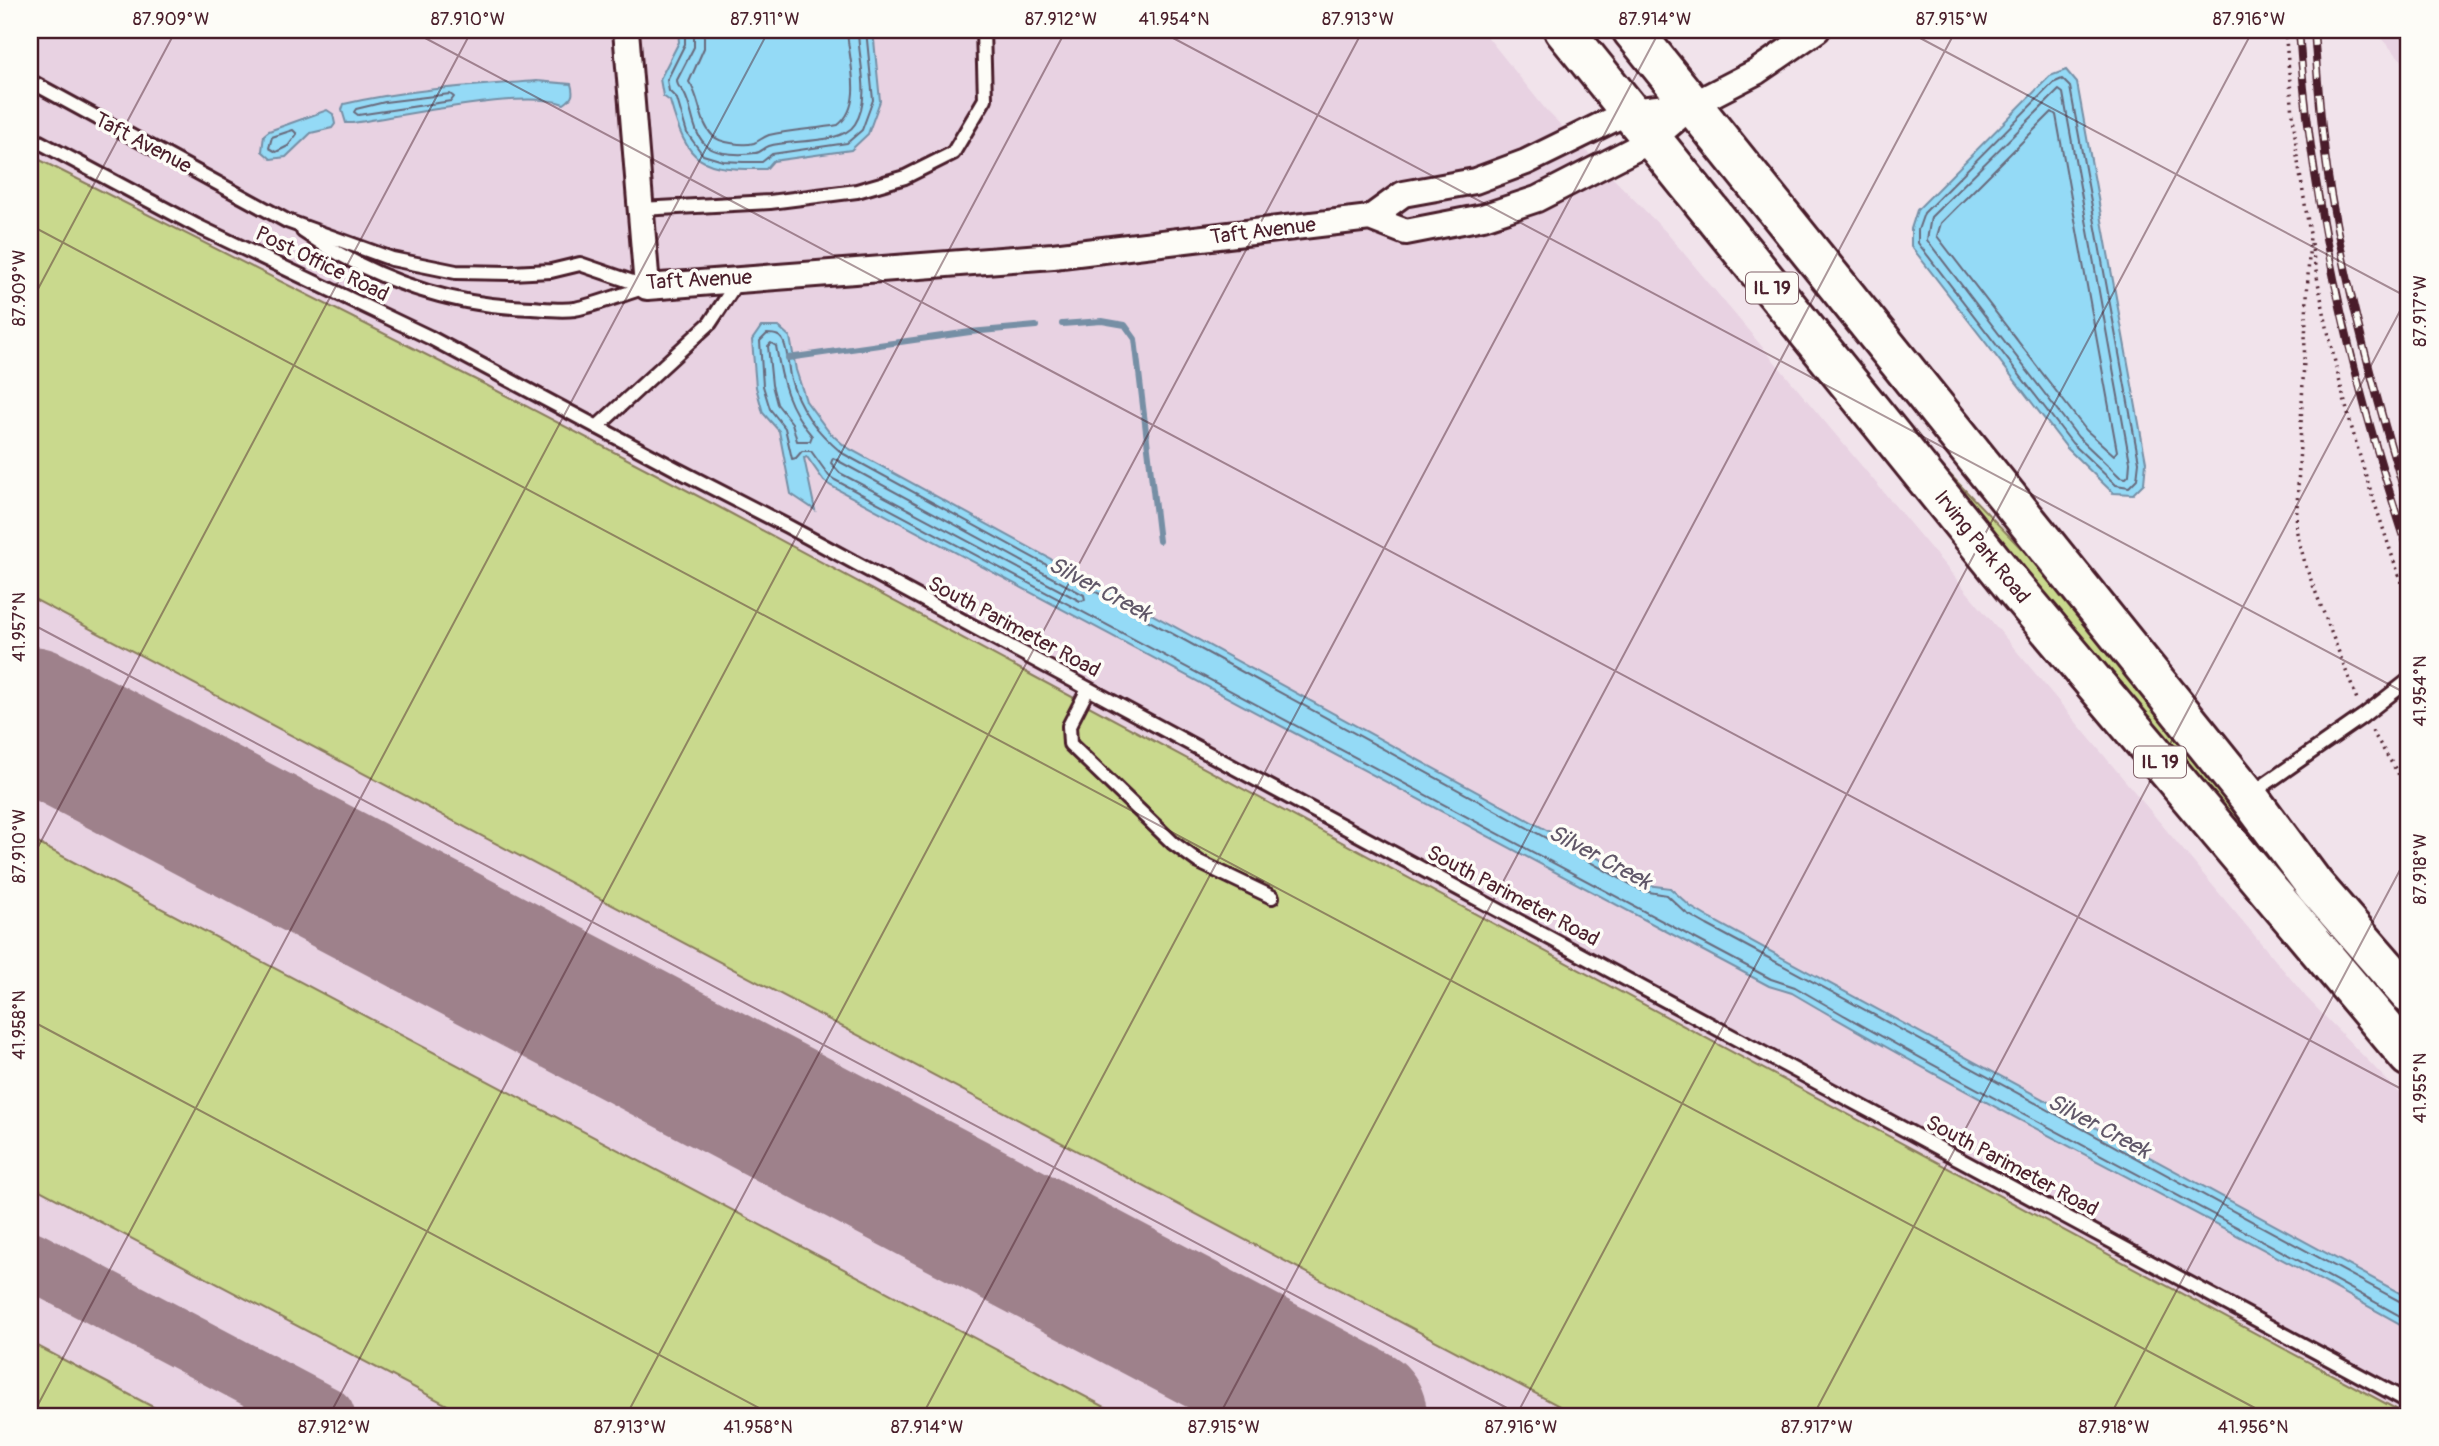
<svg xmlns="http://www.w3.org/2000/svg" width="2439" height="1446" viewBox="0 0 2439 1446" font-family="Pangolin,sans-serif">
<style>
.built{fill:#e8d2e2}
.green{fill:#c9d98d;stroke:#8a7c5c;stroke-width:2}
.water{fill:#94daf6;stroke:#768fa5;stroke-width:2}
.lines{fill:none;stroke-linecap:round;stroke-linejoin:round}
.shore{stroke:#686a7c;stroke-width:2}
.stream{stroke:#768fa5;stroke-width:6}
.taxiway{stroke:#9e818b;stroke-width:58}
.runway{stroke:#9e818b;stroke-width:142}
.lane-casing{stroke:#4a1f2b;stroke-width:18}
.street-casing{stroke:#4a1f2b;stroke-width:30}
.primary-casing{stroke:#4a1f2b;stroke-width:44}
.path{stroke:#4a1f2b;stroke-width:3.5;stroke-dasharray:2 5;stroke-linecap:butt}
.lane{stroke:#fdfcf7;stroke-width:12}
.street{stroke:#fdfcf7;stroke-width:24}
.primary{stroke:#fdfcf7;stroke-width:38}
.rail-casing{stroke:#4a1f2b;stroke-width:8}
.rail{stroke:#fdfcf7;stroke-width:5;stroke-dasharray:16;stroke-linecap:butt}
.ticks{fill:none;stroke:#4a1f2b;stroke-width:2;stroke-opacity:0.45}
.labels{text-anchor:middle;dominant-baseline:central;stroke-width:7;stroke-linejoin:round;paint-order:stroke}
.shield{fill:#fdfcf7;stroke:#806168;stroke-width:2}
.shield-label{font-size:19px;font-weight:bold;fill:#4a1f2b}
.street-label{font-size:21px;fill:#4a1f2b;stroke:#fdfcf7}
.water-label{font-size:23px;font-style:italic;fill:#605768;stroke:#fdfcf7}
.neatline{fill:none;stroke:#4a1f2b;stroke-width:2.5}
.ticks-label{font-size:18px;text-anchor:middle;fill:#4a1f2b}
</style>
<rect width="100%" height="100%" fill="#f1e3eb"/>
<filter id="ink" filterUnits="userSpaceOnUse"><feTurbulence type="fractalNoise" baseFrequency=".0143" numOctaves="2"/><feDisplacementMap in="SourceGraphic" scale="14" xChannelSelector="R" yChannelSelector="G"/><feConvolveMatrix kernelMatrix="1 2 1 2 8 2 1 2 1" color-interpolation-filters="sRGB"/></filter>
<g filter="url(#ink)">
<!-- built -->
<g class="built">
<polygon points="30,30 1482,30 1546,110 1666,232 2306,997 2409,1103 2409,1416 30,1416"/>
<polygon points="2373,30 2409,30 2409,68"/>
</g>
<!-- green -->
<g class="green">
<polygon points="30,155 486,385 717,506 2409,1416 1578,1416 30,597"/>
<polygon points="1938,462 2090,620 2409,1015 2409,1037 1935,466"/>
<polygon points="30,839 1122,1416 468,1416 30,1185"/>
<polygon points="30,1342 170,1416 30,1416"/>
</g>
<!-- water -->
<g class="water">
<path d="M678 30H873L880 101 868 134 851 150 773 161 766 169C700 170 688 165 670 101L663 96 660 79 679 42Z"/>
<polygon points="2066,70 2077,83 2146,462 2144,483 2133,494 2113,493 2067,448 1911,246 1911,229 1917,210 2050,76"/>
<path d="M537 81 571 84C574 94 573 98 564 104 523 89 401 116 353 123H346L342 110 344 104C407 89 472 86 537 81Z"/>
<polygon points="327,110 333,114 335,124 332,128 311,133 286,157 271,159 262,151 264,135 269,131"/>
<path d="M761 327H779L790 337 796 370 806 401 829 432 846 447 1647 885 1670 888 1691 907 1711 919 2409 1298V1329C2205 1214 1994 1112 1792 993L1769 986 831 486 824 481 807 457 804 458 815 510 791 494 779 431 763 413 756 387 752 340Z"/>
</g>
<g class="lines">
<!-- shore -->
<g class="shore">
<polyline points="685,30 685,44 667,80 669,91 677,99 687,133 703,155 723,161 743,162 762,162 772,154 847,143 862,130 873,100 866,30"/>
<path d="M694 30V47L677 80C677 88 681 87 684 93 694 111 691 133 708 147 719 155 742 155 755 153 761 153 763 148 769 146 791 139 842 145 855 124 872 97 858 60 858 30"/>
<path d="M704 30V48L689 82C701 98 698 121 713 136 720 143 744 146 754 143 759 141 763 137 769 135 791 130 815 129 838 125 865 104 848 58 847 30"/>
<polygon points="2062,79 2070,87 2139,462 2137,479 2129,487 2116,485 2072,443 1918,243 1918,230 1924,213 2053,83"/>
<polygon points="2059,90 2063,93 2130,462 2129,475 2126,478 2120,477 2078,437 1927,240 1931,217"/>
<polygon points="450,94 454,97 451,101 358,115 354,112 356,109 385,102"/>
<polygon points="2052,112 2056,115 2117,451 2114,455 2086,430 1937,236 1941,223"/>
<polygon points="293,130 297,134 288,146 276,152 269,148 272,137"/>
<path d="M771 343 776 346C782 382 788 408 812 436L810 441H797L792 423 777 404 772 385 768 346Z"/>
<polygon points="833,458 1084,595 1085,600 1080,601 840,473 831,463"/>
<path d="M2409 1304 2403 1303C2170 1178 1940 1049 1707 925L1686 913 1667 895 1643 891 842 453C817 432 798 409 790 376 788 366 788 353 784 343 781 335 775 334 767 334L760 341 763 386 770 409 785 428 792 459 796 458 802 451H811L829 476 835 480 1771 979 1795 987C1996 1104 2206 1207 2409 1321"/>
</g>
<!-- stream -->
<g class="stream">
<polyline points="1062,324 1102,321 1125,325 1135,339 1159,541"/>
<polyline points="788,358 970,332 1036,326"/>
</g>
<!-- taxiway -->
<polyline class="taxiway" points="30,1260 326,1416"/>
<!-- runway -->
<polyline class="runway" points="30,717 1356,1416"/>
<!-- lane casing -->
<g class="lane-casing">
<g id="lane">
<polyline points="30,81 287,221 392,259 456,272 511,273 551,271 580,264 647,287"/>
<polyline points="30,137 197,226 429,337 676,469 787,526 2409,1402"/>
<polyline points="641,209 770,202 857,191 905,177 953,153 985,99 983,30"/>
<path d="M303 231C372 279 447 306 532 308 546 309 561 311 575 309 599 304 623 294 646 287"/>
<polyline points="597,427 710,323 739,279"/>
<polyline points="1088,689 1069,726 1070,744 1173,843 1199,862 1272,897"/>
<polyline points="2251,794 2363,716 2409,680"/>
</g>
</g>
<!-- street casing -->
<g class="street-casing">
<g id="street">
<polyline points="626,30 647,287 1053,256 1370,218 1406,232 1483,217 1537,199 1652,140 1694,104 1756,72 1817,30"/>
<polyline points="1370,218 1403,194 1475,181 1526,162 1630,111 1694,104"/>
</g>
</g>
<!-- primary casing -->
<g class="primary-casing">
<g id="primary">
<polyline points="1564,30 2012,585 2409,1057"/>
<polyline points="1632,30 2248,796 2315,886 2409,994"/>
</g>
</g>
<!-- path -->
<g class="path">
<polyline points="2285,30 2297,156 2310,234 2296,529 2306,567 2358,702"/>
<path d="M2311 243C2327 337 2349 429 2380 519 2389 546 2397 573 2409 599"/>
<polyline points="2372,731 2409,791"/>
</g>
<!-- lane -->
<use href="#lane" class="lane"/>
<!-- street -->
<use href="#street" class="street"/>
<!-- primary -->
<use href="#primary" class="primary"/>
<!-- rail casing -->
<g class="rail-casing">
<g id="rail">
<path d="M2299 30C2311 209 2352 382 2409 552"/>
<path d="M2314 30C2318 85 2322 141 2331 195 2349 301 2378 405 2409 507"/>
<polyline points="2400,30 2409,39"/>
</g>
</g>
<!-- rail -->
<use href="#rail" class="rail"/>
</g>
</g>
<!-- ticks -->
<path class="ticks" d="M410 30 2409 1093M1158 30 2409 695M1905 30 2409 298M30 225 2270 1416M30 304 176 30M30 623 1522 1416M30 862 472 30M30 1020 774 1416M32 1416 769 30M329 1416 1066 30M626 1416 1363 30M922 1416 1660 30M1219 1416 1956 30M1516 1416 2253 30M1813 1416 2409 294M2110 1416 2409 853M2406 1416 2409 1411"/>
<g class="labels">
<!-- shield labels -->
<g class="shield">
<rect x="1746" y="272.5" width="52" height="31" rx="5"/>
<rect x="2134" y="746.5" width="52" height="31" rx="5"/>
</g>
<g class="shield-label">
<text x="1772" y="288">IL 19</text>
<text x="2160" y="762">IL 19</text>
</g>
<!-- street labels -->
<g class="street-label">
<text transform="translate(143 143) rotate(28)">Taft Avenue</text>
<text transform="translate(1263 231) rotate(-7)">Taft Avenue</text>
<text transform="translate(322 264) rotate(26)">Post Office Road</text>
<text transform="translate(699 280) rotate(-3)">Taft Avenue</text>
<text transform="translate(1982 547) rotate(51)">Irving Park Road</text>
<text transform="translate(1014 627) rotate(28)">South Parimeter Road</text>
<text transform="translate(1513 896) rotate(28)">South Parimeter Road</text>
<text transform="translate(2012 1166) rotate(28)">South Parimeter Road</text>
</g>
<!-- water labels -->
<g class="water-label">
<text transform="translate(1100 589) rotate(28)">Silver Creek</text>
<text transform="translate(1600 857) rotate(28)">Silver Creek</text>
<text transform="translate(2099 1126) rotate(28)">Silver Creek</text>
</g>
</g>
<!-- margin -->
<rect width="2439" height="1446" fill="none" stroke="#fdfcf7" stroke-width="77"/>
<rect x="38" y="38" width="2362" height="1370" class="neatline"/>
<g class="ticks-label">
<text x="171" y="25">87.909°W</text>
<text x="468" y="25">87.910°W</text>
<text x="765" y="25">87.911°W</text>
<text x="1061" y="25">87.912°W</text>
<text x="1174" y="25">41.954°N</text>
<text x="1358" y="25">87.913°W</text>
<text x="1655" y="25">87.914°W</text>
<text x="1952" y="25">87.915°W</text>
<text x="2249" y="25">87.916°W</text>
<text transform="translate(19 288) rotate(-90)" y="6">87.909°W</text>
<text transform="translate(2420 311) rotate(-90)" y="6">87.917°W</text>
<text transform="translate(19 627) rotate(-90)" y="6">41.957°N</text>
<text transform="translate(2420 691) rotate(-90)" y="6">41.954°N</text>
<text transform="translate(19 846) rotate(-90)" y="6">87.910°W</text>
<text transform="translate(2420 869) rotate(-90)" y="6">87.918°W</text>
<text transform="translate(19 1025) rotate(-90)" y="6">41.958°N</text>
<text transform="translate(2420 1088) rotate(-90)" y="6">41.955°N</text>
<text x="334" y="1433">87.912°W</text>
<text x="630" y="1433">87.913°W</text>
<text x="758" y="1433">41.958°N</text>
<text x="927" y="1433">87.914°W</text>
<text x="1224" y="1433">87.915°W</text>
<text x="1521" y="1433">87.916°W</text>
<text x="1817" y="1433">87.917°W</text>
<text x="2114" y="1433">87.918°W</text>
<text x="2253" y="1433">41.956°N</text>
</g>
</svg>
